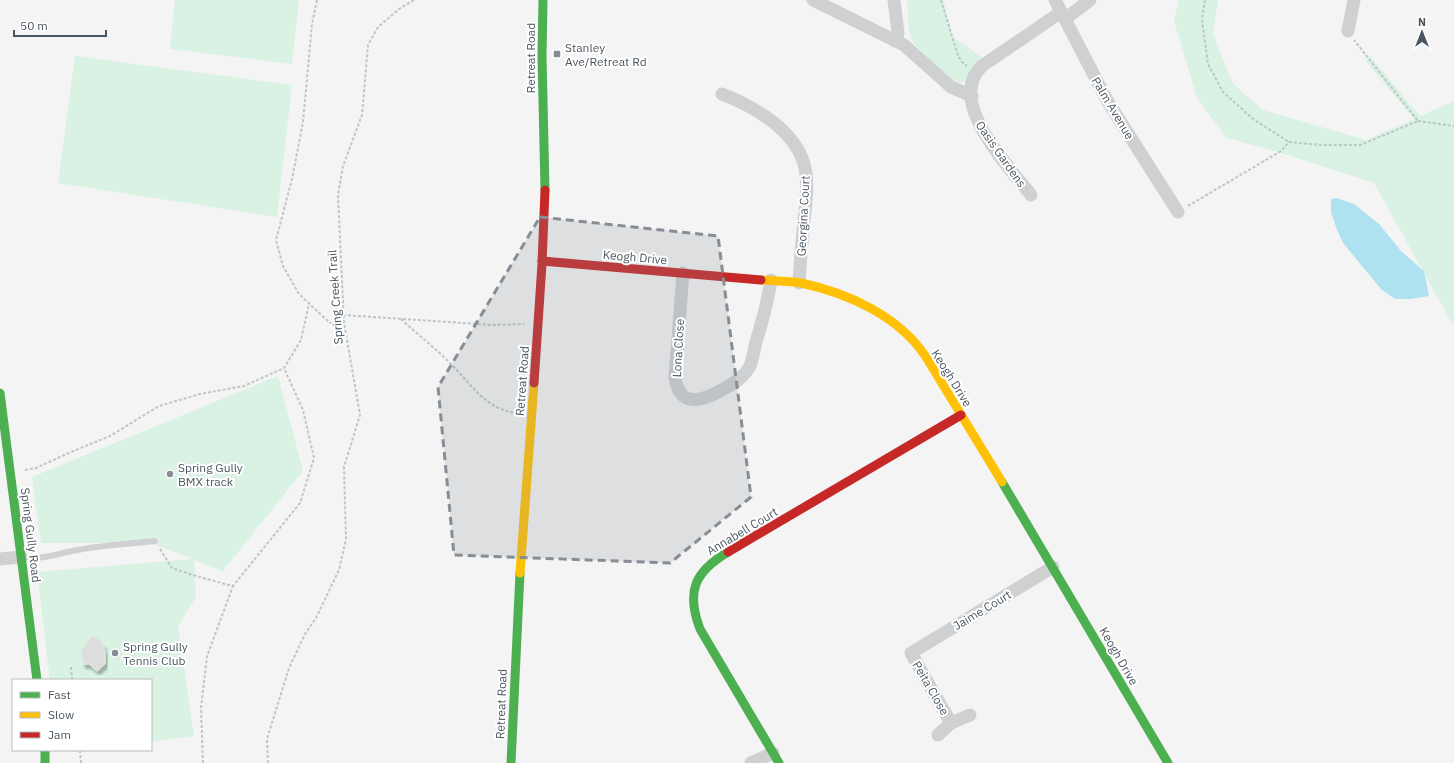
<svg xmlns="http://www.w3.org/2000/svg" width="1454" height="763" viewBox="0 0 1454 763" font-family="'IBM Plex Sans',sans-serif">
<style>
.green{fill:#d9f2e3}
.water{fill:#aee2f0}
.building{fill:#ddddde;stroke:#e5e6e7;filter:url(#shadow)}
.lines{fill:none;stroke-linecap:round;stroke-linejoin:round}
.path{stroke:#bcc7c4;stroke-width:2;stroke-dasharray:3 2;stroke-linecap:butt}
.lane{stroke:#ced0d2;stroke-width:6}
.street{stroke:#ced0d2;stroke-width:13}
.fast{stroke:#4caf50;stroke-width:9}
.slow{stroke:#ffc107;stroke-width:9}
.jam{stroke:#c62828;stroke-width:9}
.marked{fill:#868d94;fill-opacity:0.2;stroke:#868d94;stroke-width:3;stroke-dasharray:8 5;stroke-linejoin:round}
.poi-dot{fill:#868d94;stroke:#fff;stroke-width:1.5}
.labels{text-anchor:middle;dominant-baseline:central;stroke-width:4;stroke-linejoin:round;paint-order:stroke}
.poi-label{font-size:12px;fill:#4a5661;stroke:#fff;text-anchor:start}
.street-label{font-size:12px;fill:#4a5661;stroke:#fff}
</style>
<defs>
<filter id="shadow"><feDropShadow dx="2.5" dy="4.5" stdDeviation="1" flood-color="#0004"/></filter>
</defs>
<rect width="100%" height="100%" fill="#f4f4f4"/>
<!-- green -->
<g class="green">
<polygon points="175,0 299,0 292,64 170,49"/>
<path d="M907 0H943L953 37 983 58 968 81 958 83C947 76 916 50 911 38 908 31 908 9 907 0Z"/>
<polygon points="1179,0 1218,0 1213,34 1233,84 1263,110 1366,140 1414,119 1365,60 1370,56 1420,116 1454,101 1454,327 1374,183 1278,152 1227,138 1197,98 1174,21"/>
<polygon points="75,56 292,85 277,217 58,183"/>
<polygon points="278,376 303,471 223,571 194,560 196,597 178,626 194,736 151,742 151,680 50,680 37,572 193,559 150,543 41,543 32,477"/>
</g>
<!-- water -->
<polygon class="water" points="1337,198 1354,204 1379,224 1401,251 1424,271 1429,296 1411,299 1395,299 1381,289 1343,243 1337,230 1331,212 1331,199"/>
<!-- building -->
<polygon class="building" points="93,635 103,644 105,652 105,664 97,671 89,664 83,664 81,651"/>
<g class="lines">
<!-- path -->
<g class="path">
<polyline points="317,0 312,24 303,122 292,179 276,240 283,266 299,294 330,323 344,323"/>
<polyline points="941,0 958,56 962,62 967,66"/>
<polyline points="1205,0 1202,20 1208,64 1223,92 1253,119 1289,142"/>
<polyline points="1418,121 1454,126"/>
<polyline points="1188,206 1281,151 1289,142 1321,145 1360,145 1418,121 1354,40"/>
<polyline points="343,315 493,325 524,324"/>
<path d="M401 319C417 334 434 347 449 362 471 383 483 408 516 413"/>
<polyline points="25,470 36,468 71,452 110,436 159,406 200,394 244,386 284,368 301,340 309,304"/>
<polyline points="160,549 172,568 199,577 233,586 300,503 314,458 303,410 284,368"/>
<polyline points="71,667 72,680"/>
<polyline points="80,750 81,763"/>
<polyline points="203,763 201,708 207,656 233,586"/>
<polyline points="268,763 267,739 289,668 305,634 316,618 339,570 346,539 344,467 360,415 344,323 338,195 343,166 362,115 368,45 378,27 399,9 414,0"/>
</g>
<!-- lane -->
<path class="lane" d="M23 557C45 560 57 553 78 550 103 545 129 544 155 541"/>
<!-- street -->
<g class="street">
<polyline points="813,0 904,45 951,87 972,96"/>
<polyline points="894,0 898,33 895,41"/>
<polyline points="1055,0 1108,102 1178,212"/>
<polyline points="1065,19 1090,0"/>
<polyline points="1348,31 1354,0"/>
<path d="M722 94C753 106 794 129 804 164 809 182 806 202 804 221 802 242 800 262 799 283"/>
<path d="M1031 195C1009 167 945 101 982 66L1061 12"/>
<path d="M683 273 675 377C679 407 700 402 720 391 732 384 743 379 750 366 753 359 754 350 756 342 762 322 768 301 771 280"/>
<polyline points="0,559 21,557"/>
<polyline points="951,723 911,653 1053,567"/>
<polyline points="938,735 951,723 970,715"/>
<polyline points="751,763 773,753"/>
</g>
<!-- fast -->
<g class="fast">
<polyline points="543,0 542,56 545,190"/>
<polyline points="0,393 37,680"/>
<polyline points="1002,482 1168,763"/>
<path d="M728 552C694 572 686 592 700 629L779 763"/>
<polyline points="45,750 45,763"/>
<polyline points="511,763 520,573"/>
</g>
<!-- slow -->
<g class="slow">
<path d="M761 280C774 281 788 281 801 283 848 293 899 316 926 357L1002 482"/>
<polyline points="520,573 534,383"/>
</g>
<!-- jam -->
<g class="jam">
<polyline points="542,261 761,280"/>
<polyline points="534,383 542,264 545,190"/>
<polyline points="728,552 961,415"/>
</g>
</g>
<!-- marked area -->
<path class="marked" d="M540 217 718 236 751 497 670 563 454 555 438 387Z"/>
<!-- markers -->
<g class="poi-dot">
<rect x="553" y="50" width="8" height="8" rx="2"/>
<circle cx="170" cy="474" r="4"/>
<circle cx="115" cy="653" r="4"/>
</g>
<g class="labels">
<!-- poi labels -->
<g class="poi-label">
<text x="565" y="47">Stanley<tspan x="565" dy="14">Ave/Retreat Rd</tspan></text>
<text x="178" y="467">Spring Gully<tspan x="178" dy="14">BMX track</tspan></text>
<text x="123" y="646">Spring Gully<tspan x="123" dy="14">Tennis Club</tspan></text>
</g>
<!-- street labels -->
<g class="street-label">
<text transform="translate(530 58) rotate(-90)">Retreat Road</text>
<text transform="translate(1113 108) rotate(59)">Palm Avenue</text>
<text transform="translate(1001 154) rotate(55)">Oasis Gardens</text>
<text transform="translate(803 216) rotate(-87)">Georgina Court</text>
<text transform="translate(635 257) rotate(5)">Keogh Drive</text>
<text transform="translate(335 297) rotate(-94)">Spring Creek Trail</text>
<text transform="translate(678 348) rotate(-87)">Lona Close</text>
<text transform="translate(952 378) rotate(58)">Keogh Drive</text>
<text transform="translate(522 381) rotate(-86)">Retreat Road</text>
<text transform="translate(742 531) rotate(-31)">Annabell Court</text>
<text transform="translate(31 535) rotate(83)">Spring Gully Road</text>
<text transform="translate(982 610) rotate(-31)">Jaime Court</text>
<text transform="translate(1119 656) rotate(60)">Keogh Drive</text>
<text transform="translate(931 688) rotate(60)">Peita Close</text>
<text transform="translate(501 704) rotate(-88)">Retreat Road</text>
</g>
</g>
<!-- legend -->
<rect x="12" y="679" width="140" height="72" fill="#ffffff" stroke="#b7bbc0"/>
<rect x="20" y="692" width="20" height="6" fill="#4caf50" stroke="#b7bbc0"/>
<text x="48" y="699" font-size="12" fill="#4a5661">Fast</text>
<rect x="20" y="712" width="20" height="6" fill="#ffc107" stroke="#b7bbc0"/>
<text x="48" y="719" font-size="12" fill="#4a5661">Slow</text>
<rect x="20" y="732" width="20" height="6" fill="#c62828" stroke="#b7bbc0"/>
<text x="48" y="739" font-size="12" fill="#4a5661">Jam</text>
<!-- north arrow -->
<g transform="translate(1422 32)" stroke="#ffffff" stroke-width="3" paint-order="stroke">
<path d="M0-3L7 15L0 10L-7 15Z" fill="#4a5661"/>
<text y="-6" font-size="11" font-weight="bold" text-anchor="middle" fill="#4a5661">N</text>
</g>
<!-- scale -->
<path d="M14 30v6h92v-6" fill="none" stroke="#4a5661" stroke-width="2"/>
<text x="20" y="30" font-size="12" fill="#4a5661" stroke="#ffffff" stroke-width="3" paint-order="stroke">50 m</text>
</svg>
